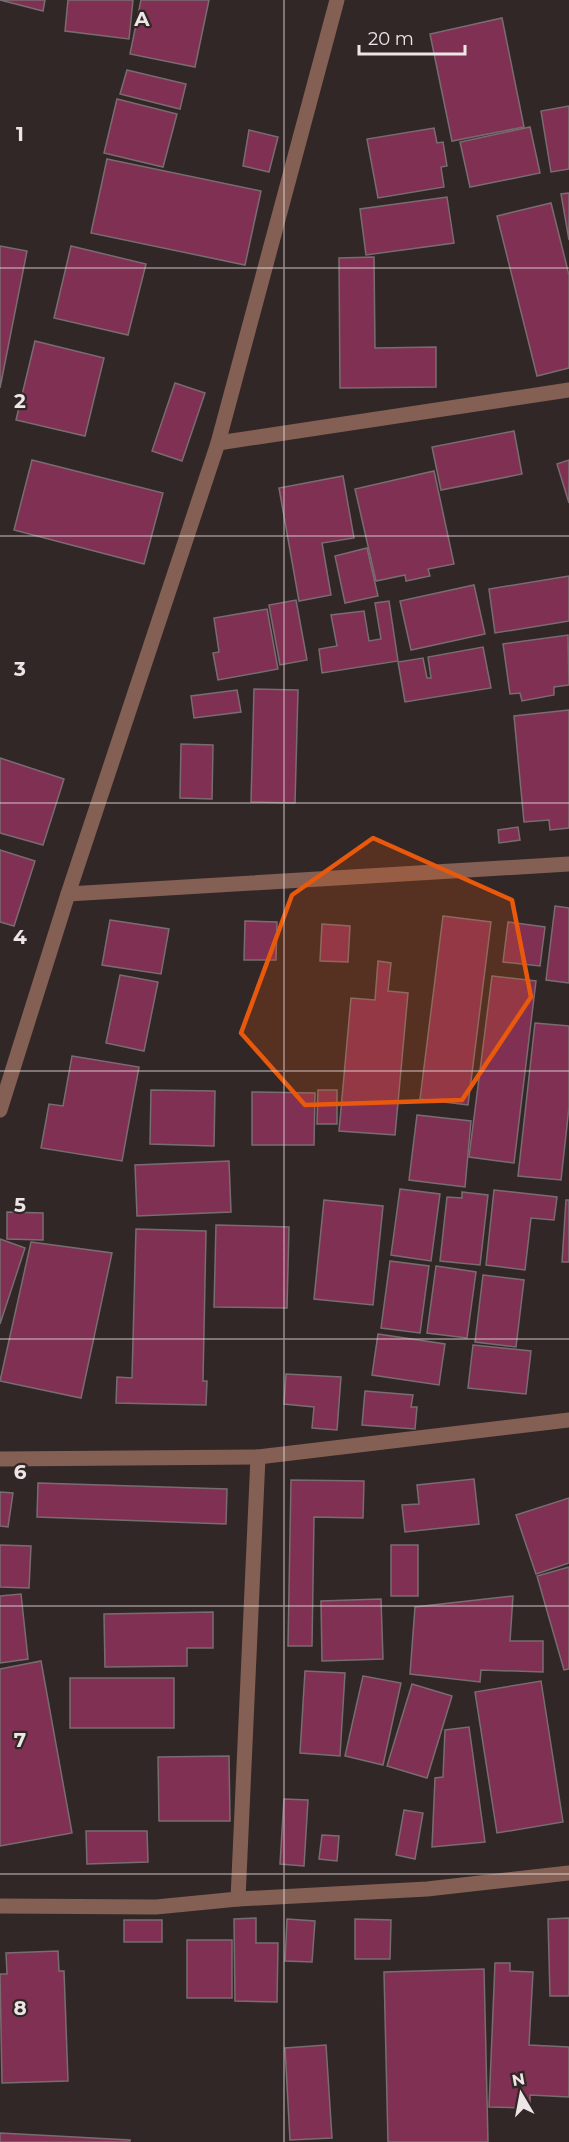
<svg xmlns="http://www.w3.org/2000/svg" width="569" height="2142" viewBox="0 0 569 2142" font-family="Montserrat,sans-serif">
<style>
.building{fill:#7f3053;stroke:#796c70;stroke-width:1.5}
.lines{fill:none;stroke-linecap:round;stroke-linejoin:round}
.service{stroke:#845f54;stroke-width:15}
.minor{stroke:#845f54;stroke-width:15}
.marked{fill:#e8590c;fill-opacity:0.2;stroke:#e8590c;stroke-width:4.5;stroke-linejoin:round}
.grid{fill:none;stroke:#eee6e6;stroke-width:1.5;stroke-opacity:0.55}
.grid-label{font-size:20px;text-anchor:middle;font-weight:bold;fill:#eee6e6;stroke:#322727;stroke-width:4.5;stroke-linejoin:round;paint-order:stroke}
</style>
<rect width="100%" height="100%" fill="#322727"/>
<!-- building -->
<g class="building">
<polygon points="0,0 45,0 43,11"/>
<polygon points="68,0 133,0 129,39 65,31"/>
<polygon points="141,0 209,0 195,67 130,54"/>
<polygon points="502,18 524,127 452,141 430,34"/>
<polygon points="127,70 186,84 180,109 120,94"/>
<polygon points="117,99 177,114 163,167 104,153"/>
<polygon points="569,106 569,169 551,172 541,111"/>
<polygon points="530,127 540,173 470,187 460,142"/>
<polygon points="434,128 437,143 443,142 447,166 441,167 444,187 378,198 367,139"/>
<polygon points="249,130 278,137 269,172 243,166"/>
<polygon points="107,159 261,191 245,265 91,233"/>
<polygon points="569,193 569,240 561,194"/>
<polygon points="447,197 454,243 366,255 360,209"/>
<polygon points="551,203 569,275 569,368 537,376 497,216"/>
<polygon points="0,246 27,251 0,388"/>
<polygon points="71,246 146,264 128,335 54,318"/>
<polygon points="374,257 375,348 436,347 436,387 340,388 339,258"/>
<polygon points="35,341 104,358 85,436 16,420"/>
<polygon points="175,383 205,393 182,461 152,451"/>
<polygon points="514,431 522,474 441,490 432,447"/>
<polygon points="32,460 163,493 144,564 14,530"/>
<polygon points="569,460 569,503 557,464"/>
<polygon points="434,471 454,564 428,569 430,576 406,581 405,575 376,581 355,489"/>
<polygon points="343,476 354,538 322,543 331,595 299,601 279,488"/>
<polygon points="367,548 378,596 345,603 335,556"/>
<polygon points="569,576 569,621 495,633 489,589"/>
<polygon points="474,585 485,634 411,650 400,601"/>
<polygon points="296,600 307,660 280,665 269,605"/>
<polygon points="389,601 398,661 322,673 319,649 337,646 331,615 364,611 369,641 381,639 375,603"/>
<polygon points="267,609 278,669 218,680 213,653 219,652 214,618"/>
<polygon points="568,635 569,685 554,687 554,695 522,701 520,693 510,694 503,644"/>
<polygon points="483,647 491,688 405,702 398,662 423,658 427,678 431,678 428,657"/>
<polygon points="254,689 298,690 295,803 251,802"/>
<polygon points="237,690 241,712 194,718 191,696"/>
<polygon points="569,710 569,828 550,830 549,820 524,822 514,716"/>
<polygon points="181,744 213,745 212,799 180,798"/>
<polygon points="0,758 64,779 43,845 0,833"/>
<polygon points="518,827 520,840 499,843 498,830"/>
<polygon points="0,850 35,861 14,926 0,922"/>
<polygon points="555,906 569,908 569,983 546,980"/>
<polygon points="443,916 491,922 468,1105 420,1099"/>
<polygon points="110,920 169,929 161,974 102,965"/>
<polygon points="245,921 277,922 276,960 244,960"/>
<polygon points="508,922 545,927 540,966 503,962"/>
<polygon points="322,924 350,926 348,962 320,961"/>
<polygon points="378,961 391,963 388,991 408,993 395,1135 339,1131 351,998 375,1000"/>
<polygon points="120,975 158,982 144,1051 106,1043"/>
<polygon points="492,976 536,981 514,1163 469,1157"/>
<polygon points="535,1023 569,1026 569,1107 561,1180 518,1176"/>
<polygon points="72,1056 139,1067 122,1161 41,1148 49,1104 63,1106"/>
<polygon points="151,1090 215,1091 214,1146 150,1144"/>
<polygon points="318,1090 337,1090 337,1124 317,1124"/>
<polygon points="252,1092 315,1093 314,1145 252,1145"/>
<polygon points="417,1115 471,1121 465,1187 409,1180"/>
<polygon points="229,1161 231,1212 137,1216 135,1165"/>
<polygon points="400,1189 440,1194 431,1261 391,1255"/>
<polygon points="494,1190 557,1197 554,1220 531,1218 525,1270 486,1265"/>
<polygon points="462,1192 488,1195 480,1265 440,1261 447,1197 462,1198"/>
<polygon points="324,1200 383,1206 373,1305 314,1299"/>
<polygon points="566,1200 569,1200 569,1262 562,1262"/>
<polygon points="7,1212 43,1213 43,1240 7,1239"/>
<polygon points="216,1225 289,1227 287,1308 214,1307"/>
<polygon points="136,1229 206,1231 203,1381 207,1381 206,1405 116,1403 117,1377 132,1378"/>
<polygon points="0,1239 25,1248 0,1324"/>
<polygon points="31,1242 112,1253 81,1398 0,1381"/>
<polygon points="390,1261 429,1266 420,1333 381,1328"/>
<polygon points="436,1266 476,1272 467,1338 427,1333"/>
<polygon points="483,1275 524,1280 516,1347 475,1342"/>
<polygon points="378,1334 445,1344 439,1385 372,1375"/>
<polygon points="473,1345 531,1351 526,1394 468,1388"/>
<polygon points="286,1374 341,1377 337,1430 312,1428 314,1407 284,1404"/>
<polygon points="365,1391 413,1395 411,1407 417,1407 415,1429 362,1425"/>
<polygon points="474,1479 479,1524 405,1532 402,1505 419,1504 417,1485"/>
<polygon points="291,1480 364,1481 363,1518 314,1517 312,1646 288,1646"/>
<polygon points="38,1483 227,1489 226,1524 37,1517"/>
<polygon points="0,1492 13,1493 8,1527 0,1526"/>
<polygon points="569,1498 569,1563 536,1574 516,1515"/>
<polygon points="0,1545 31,1546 29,1588 0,1587"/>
<rect x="391" y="1545" width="27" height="51"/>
<polygon points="569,1567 569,1669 564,1670 537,1576"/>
<polygon points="21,1594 28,1659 0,1663 0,1596"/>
<polygon points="513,1596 510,1641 543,1641 543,1672 481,1670 480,1682 410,1674 415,1607"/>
<polygon points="381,1599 383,1659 322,1661 321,1601"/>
<polygon points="213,1612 213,1648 187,1648 187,1666 105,1667 104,1614"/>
<polygon points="41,1661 72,1833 0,1846 0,1669"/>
<polygon points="305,1671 345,1673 340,1756 300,1753"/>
<polygon points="363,1676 401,1683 383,1765 345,1756"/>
<rect x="70" y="1678" width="104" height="50"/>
<polygon points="541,1681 563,1822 497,1833 475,1692"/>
<polygon points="412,1684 452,1696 427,1778 387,1766"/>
<polygon points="469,1727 485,1842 432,1847 435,1778 443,1777 445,1730"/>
<polygon points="229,1756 230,1821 159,1821 158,1757"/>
<polygon points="284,1799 308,1800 304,1866 280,1864"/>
<polygon points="404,1810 423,1813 415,1859 396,1855"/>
<polygon points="86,1831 147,1831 148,1862 87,1864"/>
<polygon points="322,1835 339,1836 337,1861 319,1859"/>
<polygon points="256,1918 256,1943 278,1943 277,2002 235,2001 234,1919"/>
<polygon points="569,1918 569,1996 550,1996 548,1919"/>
<polygon points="287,1919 315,1921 312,1962 285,1961"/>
<polygon points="355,1919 391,1920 390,1959 355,1959"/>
<rect x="124" y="1920" width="38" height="22"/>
<rect x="187" y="1940" width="45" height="58"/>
<polygon points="58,1951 59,1971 64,1971 68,2081 2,2083 0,1974 7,1974 6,1953"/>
<polygon points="495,1963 510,1963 510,1971 533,1972 529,2045 569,2047 569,2097 530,2095 530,2108 489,2107"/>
<polygon points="484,1969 488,2142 388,2142 384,1972"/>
<polygon points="326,2045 332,2138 290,2140 285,2048"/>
<polygon points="0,2133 130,2140 130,2142 0,2142"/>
</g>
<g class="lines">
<!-- service -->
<polyline class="service" points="0,1459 258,1457 569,1420"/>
<!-- minor -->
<g class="minor">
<polyline points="218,443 569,390"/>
<polyline points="68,894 569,864"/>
<polyline points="0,1110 68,894 218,443 337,0"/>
<polyline points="238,1899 427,1889 569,1873"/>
<polyline points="0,1906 156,1907 238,1899 258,1457"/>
</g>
</g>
<!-- marked area -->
<path class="marked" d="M373 838 512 900 531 997 462 1100 305 1105 241 1033 292 895Z"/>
<!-- grid -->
<path class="grid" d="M284 0V2142M0 268H569M0 536H569M0 803H569M0 1071H569M0 1339H569M0 1606H569M0 1874H569"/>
<g class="grid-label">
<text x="142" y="26">A</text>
<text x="20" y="141">1</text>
<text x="20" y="408">2</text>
<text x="20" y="676">3</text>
<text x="20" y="944">4</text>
<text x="20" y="1212">5</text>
<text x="20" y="1479">6</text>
<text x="20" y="1747">7</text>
<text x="20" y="2015">8</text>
</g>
<!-- north arrow -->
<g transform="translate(521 2094) rotate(350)" stroke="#322727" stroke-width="4.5" paint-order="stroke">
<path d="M0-4.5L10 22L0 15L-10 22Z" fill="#eee6e6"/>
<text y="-9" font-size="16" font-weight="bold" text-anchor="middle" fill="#eee6e6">N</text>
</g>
<!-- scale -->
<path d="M359 45v9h106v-9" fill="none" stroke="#eee6e6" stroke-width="3"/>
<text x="368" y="45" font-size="18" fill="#eee6e6" stroke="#322727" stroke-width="4.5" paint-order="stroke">20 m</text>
</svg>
